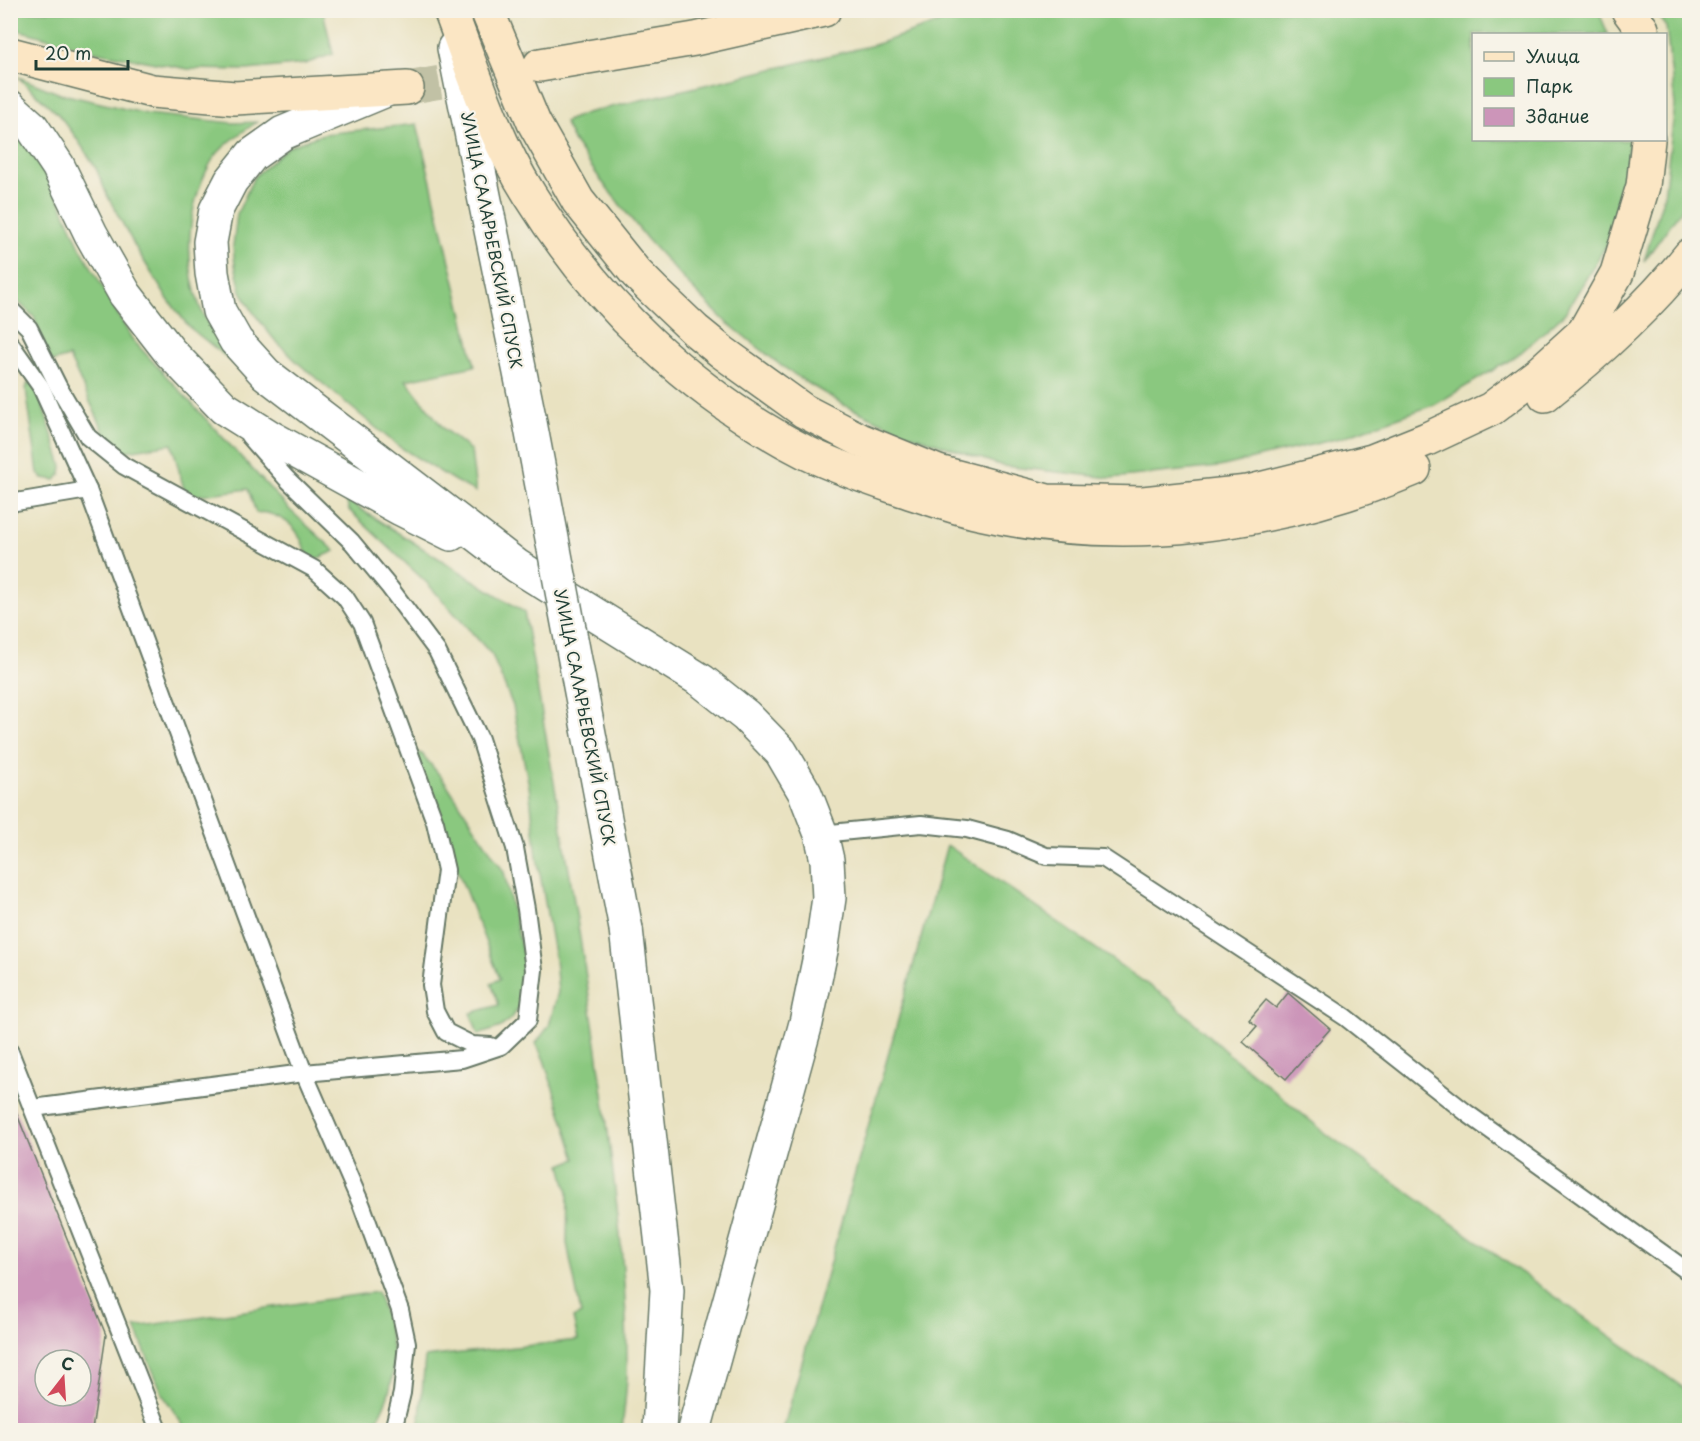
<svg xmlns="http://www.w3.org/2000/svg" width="1700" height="1441" viewBox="0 0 1700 1441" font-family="'Playpen Sans',sans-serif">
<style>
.green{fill:#8ac87f;stroke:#54825a;stroke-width:1.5}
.building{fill:#cc95b9;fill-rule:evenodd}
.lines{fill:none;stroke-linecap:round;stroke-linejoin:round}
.secondary-tunnel{stroke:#c1c1a5;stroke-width:33;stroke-dasharray:33 16;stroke-linecap:butt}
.service-casing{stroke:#667765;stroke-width:20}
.tertiary-casing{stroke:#667765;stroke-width:36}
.secondary-casing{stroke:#667765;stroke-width:36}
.service{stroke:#fff;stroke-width:16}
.tertiary{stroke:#fff;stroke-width:33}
.secondary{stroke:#fbe6c4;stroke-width:33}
.tertiary-bridge-casing{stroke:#667765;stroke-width:36;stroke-linecap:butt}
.tertiary-bridge{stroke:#fff;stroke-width:33}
.labels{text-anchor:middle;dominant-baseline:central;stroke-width:4.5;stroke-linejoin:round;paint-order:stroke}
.street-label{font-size:16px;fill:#1f3d34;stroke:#f7f3e8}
</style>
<rect width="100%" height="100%" fill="#f7f3e8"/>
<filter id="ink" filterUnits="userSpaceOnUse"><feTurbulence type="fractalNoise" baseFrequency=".0167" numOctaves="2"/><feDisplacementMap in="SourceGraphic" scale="12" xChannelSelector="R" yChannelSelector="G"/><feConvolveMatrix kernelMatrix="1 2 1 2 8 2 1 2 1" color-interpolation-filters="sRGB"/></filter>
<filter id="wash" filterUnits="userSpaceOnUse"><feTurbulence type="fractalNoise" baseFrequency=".008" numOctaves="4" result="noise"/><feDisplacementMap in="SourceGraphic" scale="24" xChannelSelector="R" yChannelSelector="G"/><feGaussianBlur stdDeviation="1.35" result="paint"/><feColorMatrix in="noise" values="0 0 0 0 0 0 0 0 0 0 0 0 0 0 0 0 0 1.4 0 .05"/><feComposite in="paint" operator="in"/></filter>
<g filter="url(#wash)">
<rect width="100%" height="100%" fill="#e9e2c1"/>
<!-- green -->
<g class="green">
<polygon points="1598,10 1608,34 1474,34 1474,140 1629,140 1623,199 1609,241 1565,313 1517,356 1436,404 1340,438 1219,467 1111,478 1003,466 906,433 846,406 806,382 779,364 725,321 689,285 647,239 603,183 574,142 564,122 586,113 874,45 973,11"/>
<polygon points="10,11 323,11 333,54 305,64 247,70 188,69 97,52 11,28"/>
<polygon points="1654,11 1689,11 1689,199 1644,261 1664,195 1675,105 1666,27"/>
<path d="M18 77 58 93 147 114 233 123 257 122C242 132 218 148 210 164 187 207 183 262 200 307 208 328 228 351 241 369L189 327 167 298 136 248 107 195 96 168 75 136 59 115Z"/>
<polygon points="417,124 475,366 406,380 444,429 471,451 476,492 455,481 398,446 298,363 273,338 253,312 241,291 235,265 233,246 237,214 254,177 288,147 323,134"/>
<path d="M10 127 16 131 53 185 80 247 132 339 290 510 335 551 310 562C306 553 303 542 298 534 291 521 269 510 256 513L248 489 186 497 172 444 114 453 69 357 51 362 34 317 11 295Z"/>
<polygon points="28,382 37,387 62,466 61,474 56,480 43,478 38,473 26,389"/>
<path d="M346 500 524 612C553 775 582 937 604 1101 615 1188 627 1275 627 1363 628 1385 624 1408 622 1430H419L425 1357 578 1340 573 1318 581 1314 567 1243 568 1192 561 1165 576 1159 544 1060 536 1043 549 1026 558 992 555 959 537 857 529 786 513 706 492 655 427 583 349 510Z"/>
<polygon points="411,751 422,754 446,783 504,872 525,964 525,994 520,1007 510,1019 501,1027 478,1035 471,1013 499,1005 491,983 500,979"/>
<polygon points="947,845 1170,1000 1224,1050 1328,1135 1689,1392 1689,1430 783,1430"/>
<path d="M377 1292C396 1345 404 1381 370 1430H186L163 1395 135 1327Z"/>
</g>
<g id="blocks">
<!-- building -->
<g class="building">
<polygon points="1288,993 1330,1029 1286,1079 1243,1042 1257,1026 1249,1020 1266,1000 1276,1008"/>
<path d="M10 1097 106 1335 92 1430H10ZM45 1360H81V1396H45Z"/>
</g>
</g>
</g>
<g filter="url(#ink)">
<use href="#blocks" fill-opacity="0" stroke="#667765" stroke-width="1.5"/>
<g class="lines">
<!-- secondary-tunnel -->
<polyline class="secondary-tunnel" points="407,88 538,65"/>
<!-- service casing -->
<g class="service-casing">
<g id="service">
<polyline points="10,309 29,328 58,386 88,437 124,466 314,569 345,597 362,623 435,822 446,870 431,985 435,1011 446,1032 472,1045 491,1046"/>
<polyline points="10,343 41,387 88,490 304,1073 362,1206 400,1310 407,1343 402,1393 393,1430"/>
<polyline points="10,503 88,490"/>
<polyline points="821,834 921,824 967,829 1008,840 1046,856 1103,858 1345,1017 1468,1114 1690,1273"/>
<polyline points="10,1052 159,1430"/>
<polyline points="33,1108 304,1073 462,1059 501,1046 528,1020 534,970 526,909 515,848 480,739 437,651 390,588 352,542 286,478 249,436"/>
</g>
</g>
<!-- tertiary casing -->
<g class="tertiary-casing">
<g id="tertiary">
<polyline points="454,48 529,417"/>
<polyline points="384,91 283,133 252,155 231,181 216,210 210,242 212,273 219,311 236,341 266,374 517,566 702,681 746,716 781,752 805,793 821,834 827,860 829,898 822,946 806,1023 694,1430"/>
<polyline points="10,107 32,127 58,166 91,234 125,294 170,352 224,408 270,437 401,509 451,534"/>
<polyline points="626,929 667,1290 659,1430"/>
</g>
</g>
<!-- secondary casing -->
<g class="secondary-casing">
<g id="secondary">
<path d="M450 10C474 73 494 138 530 195 597 303 692 395 807 453 838 468 871 479 903 490 928 498 953 507 979 513 1123 546 1279 526 1414 469"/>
<polyline points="487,10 534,123 578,201 636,273 653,290 695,330 722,352 804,411 860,440 938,472 1047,501 1143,503 1248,492 1372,461 1427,439 1491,409 1541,371 1584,332 1617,273 1643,186 1648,140"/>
<polyline points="1628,10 1642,29 1643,34"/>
<polyline points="10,54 152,91 235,98 407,88"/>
<polyline points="540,65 695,39 824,10"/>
<path d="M1545 395C1598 353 1647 308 1690 255"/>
</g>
</g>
<!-- service -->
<use href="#service" class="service"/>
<!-- tertiary -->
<use href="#tertiary" class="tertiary"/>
<!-- secondary -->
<use href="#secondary" class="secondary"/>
<!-- tertiary-bridge casing -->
<g class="tertiary-bridge-casing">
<polyline id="tertiary-bridge" points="529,417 626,929"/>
</g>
<!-- tertiary-bridge -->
<use href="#tertiary-bridge" class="tertiary-bridge"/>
</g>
</g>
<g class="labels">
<!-- street labels -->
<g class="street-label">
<text transform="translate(493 240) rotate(79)">УЛИЦА САЛАРЬЕВСКИЙ СПУСК</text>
<text transform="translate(586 717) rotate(79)">УЛИЦА САЛАРЬЕВСКИЙ СПУСК</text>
</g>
</g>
<!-- margin -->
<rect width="1700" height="1441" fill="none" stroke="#f7f3e8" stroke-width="36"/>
<!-- legend -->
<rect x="1472" y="33" width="195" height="108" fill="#f7f3e8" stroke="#a1aaa0" stroke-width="1.5"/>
<rect x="1484" y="52" width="30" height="9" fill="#fbe6c4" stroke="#a1aaa0" stroke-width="1.5"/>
<text x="1526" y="63" font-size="18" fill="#1f3d34">Улица</text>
<rect x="1484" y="78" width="30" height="18" fill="#8ac87f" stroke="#a1aaa0" stroke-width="1.5"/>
<text x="1526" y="93" font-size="18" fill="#1f3d34">Парк</text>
<rect x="1484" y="108" width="30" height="18" fill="#cc95b9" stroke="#a1aaa0" stroke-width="1.5"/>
<text x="1526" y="123" font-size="18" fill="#1f3d34">Здание</text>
<!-- north arrow -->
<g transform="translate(63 1378) rotate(17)"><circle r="28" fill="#f7f3e8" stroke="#a1aaa0" stroke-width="1.5"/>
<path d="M0-4.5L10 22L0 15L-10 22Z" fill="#d1495b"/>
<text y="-9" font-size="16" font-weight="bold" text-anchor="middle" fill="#1f3d34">С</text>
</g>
<!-- scale -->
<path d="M36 60v9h92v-9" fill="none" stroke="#1f3d34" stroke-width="3"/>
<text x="45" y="60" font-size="18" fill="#1f3d34" stroke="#f7f3e8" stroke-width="4.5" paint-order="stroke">20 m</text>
</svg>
